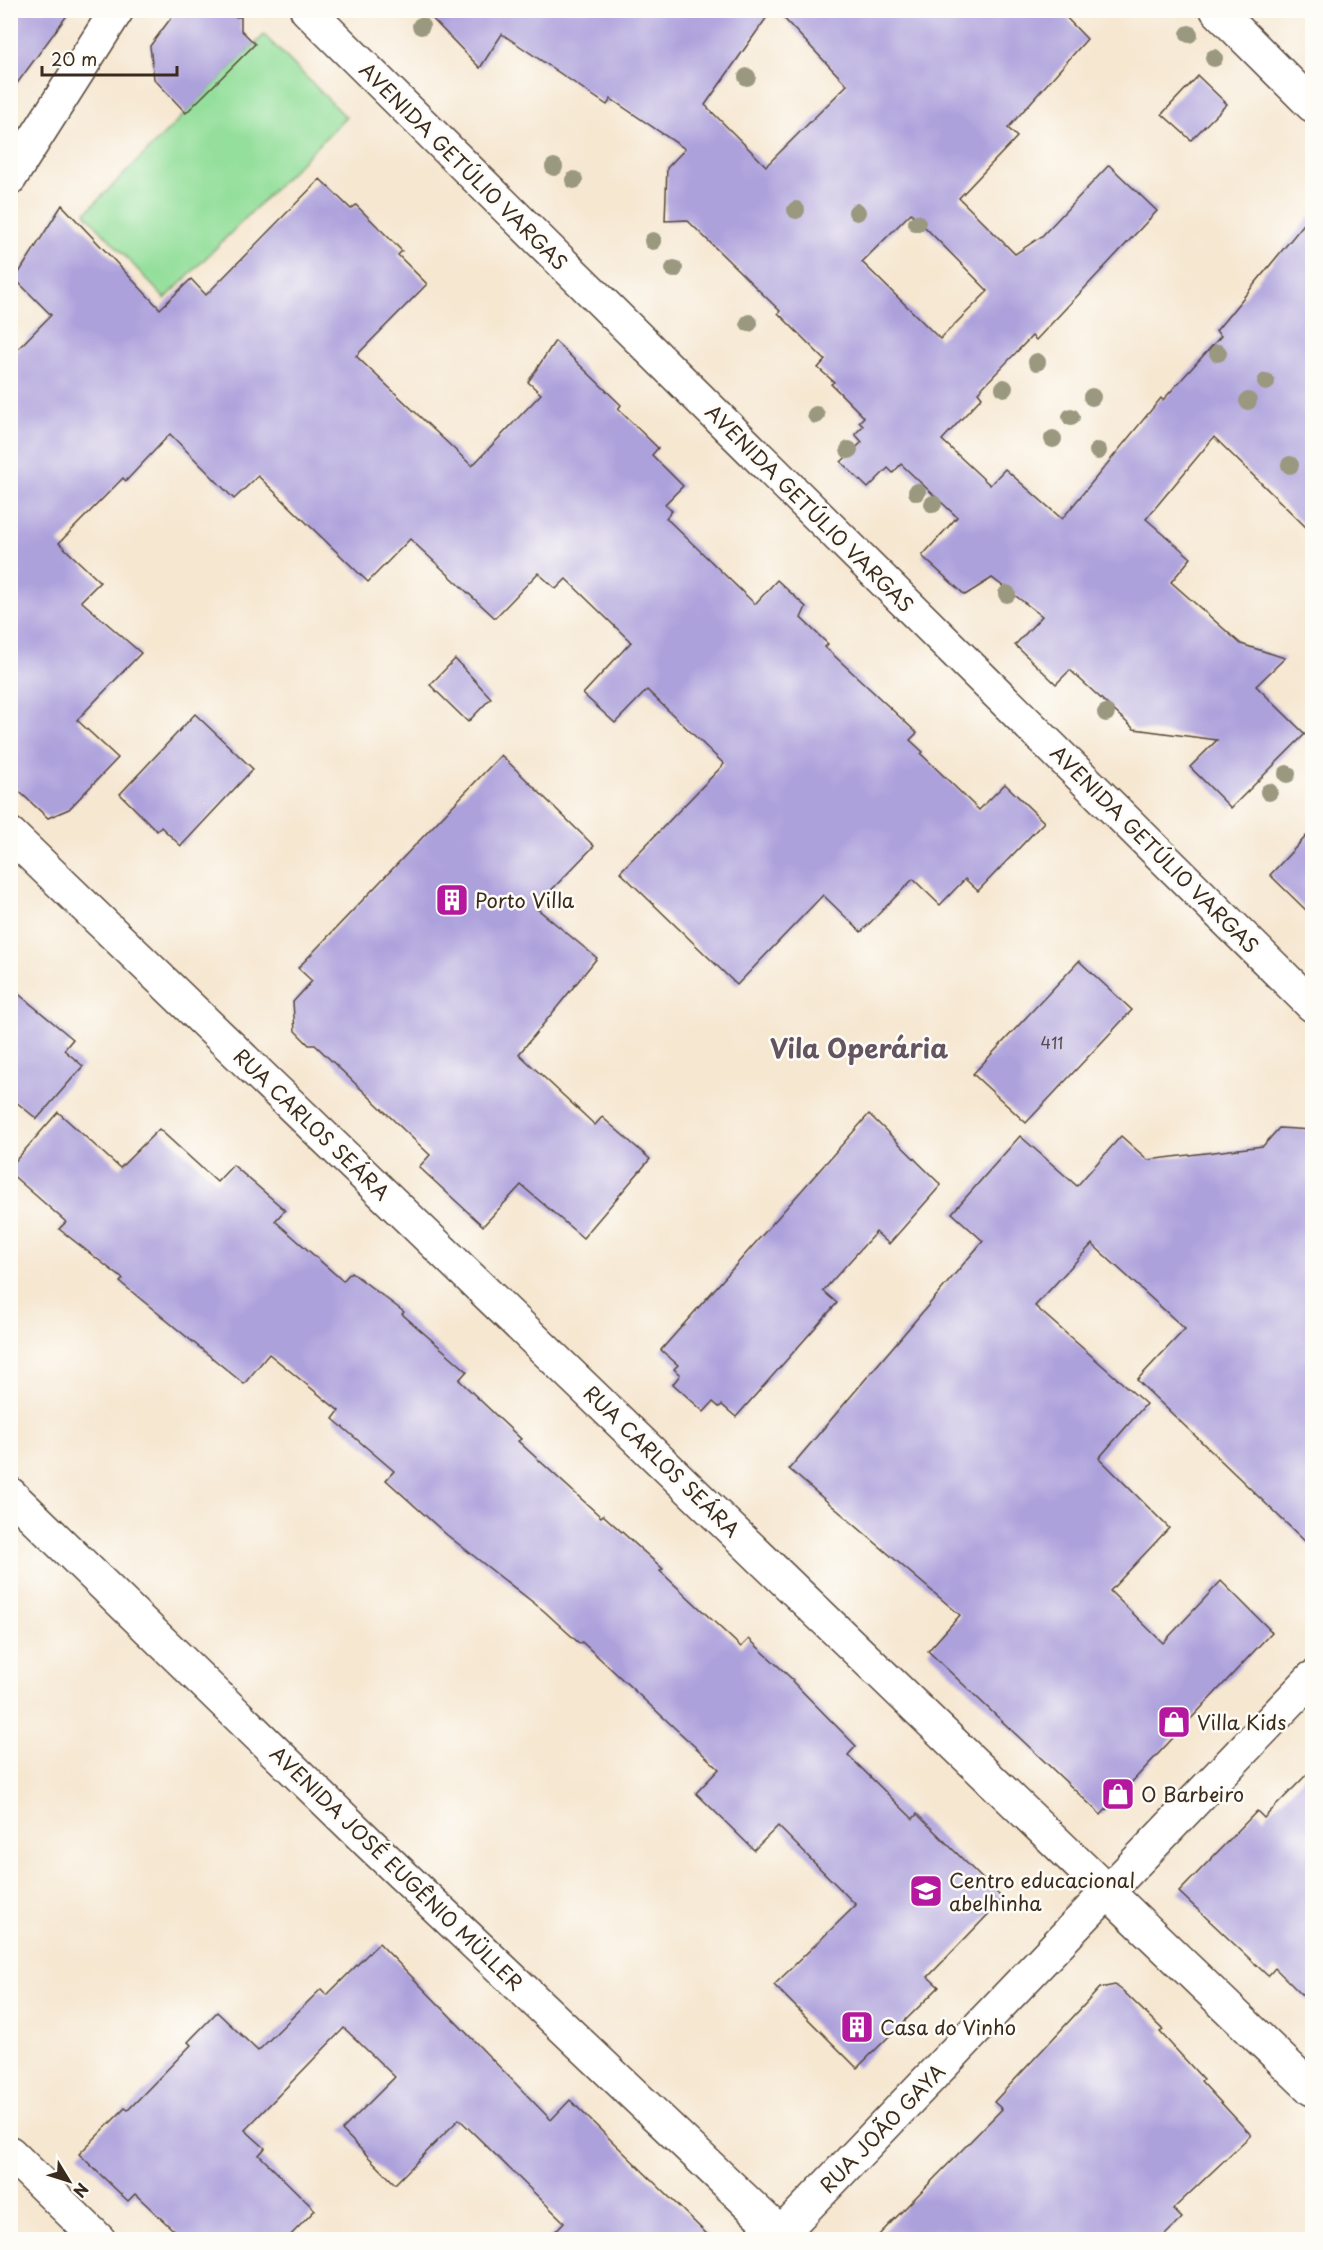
<svg xmlns="http://www.w3.org/2000/svg" width="1323" height="2250" viewBox="0 0 1323 2250" font-family="'Playpen Sans',sans-serif">
<style>
.green{fill:#94df9b;stroke:#68845c;stroke-width:1.5}
.building{fill:#ada1dc;fill-rule:evenodd}
.lines{fill:none;stroke-linecap:round;stroke-linejoin:round}
.minor-casing{stroke:#574639;stroke-width:36}
.major-casing{stroke:#574639;stroke-width:36}
.minor{stroke:#fff;stroke-width:33}
.major{stroke:#fff;stroke-width:33}
.tree{fill:#9b9880}
.labels{text-anchor:middle;dominant-baseline:central;stroke-width:5;stroke-linejoin:round;paint-order:stroke}
.number-label{font-size:16px;fill:#58484e}
.street-label{font-size:20px;fill:#3b2a1e;stroke:#fdfcf7}
.poi-label{font-size:20px;fill:#3b2a1e;stroke:#fdfcf7;text-anchor:start}
.district-label{font-size:26px;font-weight:bold;fill:#635460;stroke:#fdfcf7}
</style>
<rect width="100%" height="100%" fill="#fdfcf7"/>
<filter id="ink" filterUnits="userSpaceOnUse"><feTurbulence type="fractalNoise" baseFrequency=".0167" numOctaves="2"/><feDisplacementMap in="SourceGraphic" scale="12" xChannelSelector="R" yChannelSelector="G"/><feConvolveMatrix kernelMatrix="1 2 1 2 8 2 1 2 1" color-interpolation-filters="sRGB"/></filter>
<filter id="wash" filterUnits="userSpaceOnUse"><feTurbulence type="fractalNoise" baseFrequency=".008" numOctaves="4" result="noise"/><feDisplacementMap in="SourceGraphic" scale="24" xChannelSelector="R" yChannelSelector="G"/><feGaussianBlur stdDeviation="1.35" result="paint"/><feColorMatrix in="noise" values="0 0 0 0 0 0 0 0 0 0 0 0 0 0 0 0 0 1.4 0 .05"/><feComposite in="paint" operator="in"/></filter>
<g filter="url(#wash)">
<rect width="100%" height="100%" fill="#f6e7d1"/>
<!-- green -->
<polygon class="green" points="264,35 346,117 165,299 85,213"/>
<g id="blocks">
<!-- building -->
<g class="building">
<polygon points="10,10 71,10 10,93"/>
<polygon points="177,10 219,10 226,16 241,17 241,30 255,44 186,113 154,79 150,46"/>
<path d="M424 10H772L705 105 766 166 847 85 776 10H1059L1087 39 1008 128 1017 137 959 198 1015 254 1042 236 1109 165 1157 211 1036 340 1032 336 978 392 982 397 942 440 990 485 1005 469 1062 519 1161 398 1163 400 1221 336 1216 331 1312 214V533L1214 437 1146 519 1191 558 1171 582 1241 644 1285 658 1256 686 1305 734 1231 808 1190 767 1217 740 1134 729 1070 670 1056 684 1015 645 1042 616 992 578 965 595 922 556 957 517 901 464 893 473 888 468 868 488 841 462 862 442 855 434 863 426 859 422 864 417 831 384 834 382 818 368 825 360 778 313 780 311 687 220 665 221 667 168 685 149 611 99 607 105 502 34 480 68ZM911 213 988 291 940 339 862 262Z"/>
<polygon points="1198,76 1227,104 1191,140 1162,114"/>
<polygon points="320,179 351,209 356,205 402,251 398,255 427,284 356,356 472,466 541,394 528,382 555,341 621,405 618,409 658,448 652,455 683,486 665,504 672,511 666,518 755,604 777,580 806,607 801,618 828,644 825,647 917,733 910,740 923,752 921,754 979,810 1005,784 1044,822 978,891 965,879 940,905 913,879 861,932 823,895 737,985 620,872 724,764 647,690 615,723 583,694 631,642 566,579 556,589 538,573 495,618 410,539 368,582 258,476 234,499 170,434 126,481 123,478 59,543 100,582 81,601 141,653 77,720 118,758 69,809 48,818 10,783 10,357 51,315 15,279 62,205 160,309 191,279 206,295"/>
<polygon points="455,659 491,698 468,722 430,685"/>
<polygon points="195,714 253,769 181,846 161,827 157,831 120,794"/>
<polygon points="501,755 594,846 535,907 597,958 519,1054 595,1125 602,1117 650,1159 583,1238 521,1185 483,1226 419,1167 430,1155 315,1045 309,1045 295,1031 293,1002 312,981 298,968"/>
<polygon points="1312,830 1312,916 1270,875"/>
<polygon points="1079,961 1132,1010 1026,1123 973,1074"/>
<polygon points="10,987 73,1039 64,1050 83,1066 37,1119 10,1097"/>
<polygon points="58,1112 120,1168 159,1129 217,1182 233,1165 285,1210 275,1221 343,1281 351,1272 404,1312 402,1314 467,1371 459,1380 521,1439 518,1441 601,1517 603,1515 663,1569 660,1571 741,1647 749,1639 793,1680 792,1681 856,1746 848,1755 913,1819 917,1814 1003,1899 928,1977 939,1987 857,2068 774,1985 856,1905 778,1826 754,1850 696,1793 719,1769 582,1642 580,1644 544,1611 447,1535 386,1480 394,1471 333,1419 339,1411 269,1354 244,1384 120,1282 123,1279 59,1229 66,1222 10,1173 10,1167"/>
<polygon points="869,1114 941,1185 889,1244 876,1232 823,1291 837,1303 736,1417 722,1405 719,1407 713,1402 704,1412 673,1384 680,1375 674,1369 678,1365 661,1350"/>
<polygon points="1279,1128 1312,1130 1312,1548 1137,1380 1185,1329 1092,1244 1035,1306 1146,1404 1099,1458 1169,1528 1110,1591 1163,1643 1221,1581 1272,1632 1101,1815 928,1651 960,1615 789,1469 983,1241 952,1213 1020,1136 1077,1186 1121,1136 1148,1160 1263,1146"/>
<polygon points="1312,1769 1312,2005 1275,1968 1268,1976 1179,1892 1257,1811 1264,1818"/>
<polygon points="379,1943 551,2120 570,2100 713,2240 547,2240 564,2222 459,2119 395,2184 342,2130 395,2077 344,2028 245,2130 265,2148 259,2155 315,2210 286,2240 184,2240 135,2194 128,2201 79,2154 125,2108 128,2110 191,2045 188,2042 217,2012 258,2051 321,1989 327,1995"/>
<polygon points="1115,1985 1123,1991 1163,2030 1160,2032 1203,2079 1201,2081 1251,2135 1173,2209 1182,2218 1160,2240 874,2240 1002,2109 994,2102 1100,1988"/>
</g>
</g>
</g>
<g filter="url(#ink)">
<use href="#blocks" fill-opacity="0" stroke="#574639" stroke-width="1.5"/>
<g class="lines">
<!-- minor casing -->
<g class="minor-casing">
<g id="minor">
<polyline points="307,10 1312,1005"/>
<polyline points="1217,10 1312,105"/>
<polyline points="10,178 117,10"/>
<polyline points="10,834 1312,2089"/>
</g>
</g>
<!-- major casing -->
<g class="major-casing">
<g id="major">
<polyline points="10,1494 371,1845 787,2240"/>
<polyline points="10,2153 99,2240"/>
<polyline points="775,2240 1312,1678"/>
</g>
</g>
<!-- minor -->
<use href="#minor" class="minor"/>
<!-- major -->
<use href="#major" class="major"/>
</g>
<!-- trees -->
<g class="tree">
<circle cx="421" cy="26" r="9"/>
<circle cx="1189" cy="34" r="9"/>
<circle cx="1214" cy="58" r="9"/>
<circle cx="747" cy="77" r="9"/>
<circle cx="554" cy="167" r="9"/>
<circle cx="574" cy="180" r="9"/>
<circle cx="796" cy="210" r="9"/>
<circle cx="857" cy="212" r="9"/>
<circle cx="917" cy="223" r="9"/>
<circle cx="653" cy="241" r="9"/>
<circle cx="674" cy="269" r="9"/>
<circle cx="749" cy="323" r="9"/>
<circle cx="1218" cy="353" r="9"/>
<circle cx="1037" cy="362" r="9"/>
<circle cx="1266" cy="382" r="9"/>
<circle cx="1004" cy="388" r="9"/>
<circle cx="1092" cy="397" r="9"/>
<circle cx="1248" cy="401" r="9"/>
<circle cx="816" cy="415" r="9"/>
<circle cx="1071" cy="417" r="9"/>
<circle cx="1053" cy="439" r="9"/>
<circle cx="849" cy="450" r="9"/>
<circle cx="1098" cy="451" r="9"/>
<circle cx="1290" cy="465" r="9"/>
<circle cx="917" cy="492" r="9"/>
<circle cx="933" cy="504" r="9"/>
<circle cx="1007" cy="594" r="9"/>
<circle cx="1106" cy="713" r="9"/>
<circle cx="1287" cy="774" r="9"/>
<circle cx="1269" cy="792" r="9"/>
</g>
</g>
<!-- icons -->
<defs>
<g id="building-square" transform="scale(1.725)"><rect x="-9" y="-9" width="18" height="18" rx="4" fill="#b5179e" stroke="#fdfcf7"/><path d="M-4-6H4V6H1V3H-1V6H-4ZM-2.5-4.3h1.7v1.8h-1.7ZM.8-4.3h1.7v1.8H.8ZM-2.5-1h1.7V.8h-1.7ZM.8-1h1.7V.8H.8Z" fill="#fff"/></g>
<g id="shop-square" transform="scale(1.725)"><rect x="-9" y="-9" width="18" height="18" rx="4" fill="#b5179e" stroke="#fdfcf7"/><path d="M-5-2.5h2.3a2.7 3.5 0 0 1 5.4 0H5L5.5 6h-11ZM-1.5-2.5h3a1.5 2.3 0 0 0-3 0Z" fill="#fff"/></g>
<g id="school-square" transform="scale(1.725)"><rect x="-9" y="-9" width="18" height="18" rx="4" fill="#b5179e" stroke="#fdfcf7"/><path d="M0-5L7-2L0 1L-7-2ZM-4 1L0 2.5L4 1V4Q0 6-4 4Z" fill="#fff"/></g>
</defs>
<g fill-rule="evenodd">
<use href="#building-square" x="452" y="900"/>
<use href="#shop-square" x="1174" y="1722"/>
<use href="#shop-square" x="1118" y="1794"/>
<use href="#school-square" x="926" y="1891"/>
<use href="#building-square" x="857" y="2027"/>
</g>
<g class="labels">
<!-- number labels -->
<g class="number-label">
<text x="1052" y="1042">411</text>
</g>
<!-- street labels -->
<g class="street-label">
<text transform="translate(464 166) rotate(45)">AVENIDA GETÚLIO VARGAS</text>
<text transform="translate(810 508) rotate(45)">AVENIDA GETÚLIO VARGAS</text>
<text transform="translate(1155 849) rotate(45)">AVENIDA GETÚLIO VARGAS</text>
<text transform="translate(312 1124) rotate(44)">RUA CARLOS SEÁRA</text>
<text transform="translate(662 1461) rotate(44)">RUA CARLOS SEÁRA</text>
<text transform="translate(397 1868) rotate(44)">AVENIDA JOSÉ EUGÊNIO MÜLLER</text>
<text transform="translate(882 2128) rotate(-46)">RUA JOÃO GAYA</text>
</g>
<!-- poi labels -->
<g class="poi-label">
<text x="475" y="900">Porto Villa</text>
<text x="1197" y="1722">Villa Kids</text>
<text x="1141" y="1794">O Barbeiro</text>
<text x="949" y="1880">Centro educacional<tspan x="949" dy="23">abelhinha</tspan></text>
<text x="880" y="2027">Casa do Vinho</text>
</g>
<!-- district labels -->
<g class="district-label">
<text x="859" y="1047">Vila Operária</text>
</g>
</g>
<!-- margin -->
<rect width="1323" height="2250" fill="none" stroke="#fdfcf7" stroke-width="36"/>
<!-- north arrow -->
<g transform="translate(69 2181) rotate(128)" stroke="#fdfcf7" stroke-width="4.5" paint-order="stroke">
<path d="M0-4.5L10 22L0 15L-10 22Z" fill="#3b2a1e"/>
<text y="-9" font-size="16" font-weight="bold" text-anchor="middle" fill="#3b2a1e">N</text>
</g>
<!-- scale -->
<path d="M42 66v9h135v-9" fill="none" stroke="#3b2a1e" stroke-width="3"/>
<text x="51" y="66" font-size="18" fill="#3b2a1e" stroke="#fdfcf7" stroke-width="4.5" paint-order="stroke">20 m</text>
</svg>
